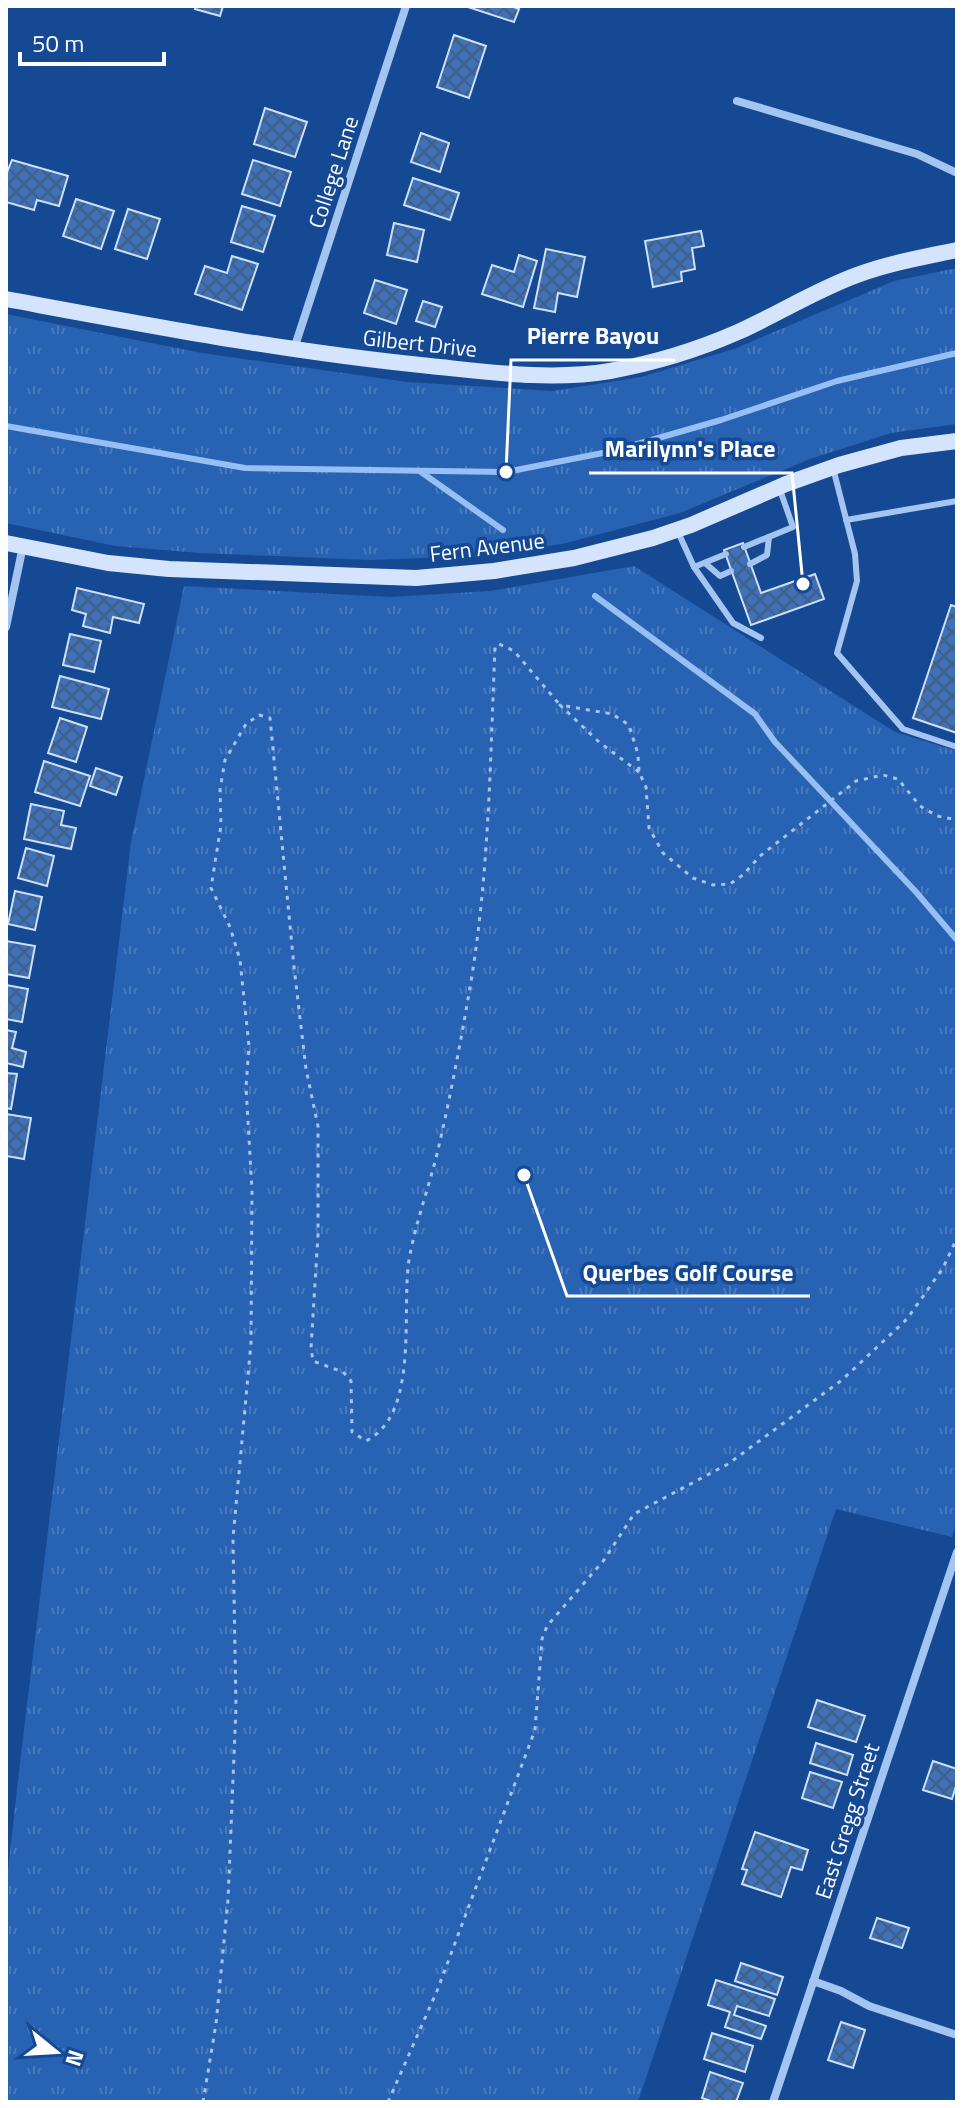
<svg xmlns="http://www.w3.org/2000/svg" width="963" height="2108" viewBox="0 0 963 2108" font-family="'Titillium Web',sans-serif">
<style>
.grass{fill:url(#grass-tufts)}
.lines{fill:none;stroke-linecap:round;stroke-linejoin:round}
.stream{stroke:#97bff4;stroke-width:6}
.building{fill:url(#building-cross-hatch);stroke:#cce0fc;stroke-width:2}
.path{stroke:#a5c5f1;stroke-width:3;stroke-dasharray:4 6;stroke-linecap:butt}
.lane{stroke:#a5c5f1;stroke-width:6}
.street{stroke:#a5c5f1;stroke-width:8}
.secondary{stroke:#d3e4fc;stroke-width:16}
.labels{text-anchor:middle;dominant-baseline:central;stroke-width:7;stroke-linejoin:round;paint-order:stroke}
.street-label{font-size:22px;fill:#fff;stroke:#154994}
.leader{fill:none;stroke:#fff;stroke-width:3}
.callout-dot{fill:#fff;stroke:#154994;stroke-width:3}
.callout-label{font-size:24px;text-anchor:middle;font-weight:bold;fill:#fff;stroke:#154994;stroke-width:7;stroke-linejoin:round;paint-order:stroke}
</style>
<defs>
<pattern id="grass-tufts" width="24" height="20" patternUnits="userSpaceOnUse" patternTransform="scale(2)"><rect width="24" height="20" fill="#2862b2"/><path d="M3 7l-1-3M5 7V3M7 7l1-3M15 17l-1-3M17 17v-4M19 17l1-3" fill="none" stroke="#487abe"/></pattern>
<pattern id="building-cross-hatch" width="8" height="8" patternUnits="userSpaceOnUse" patternTransform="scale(2)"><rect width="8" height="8" fill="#3d72bb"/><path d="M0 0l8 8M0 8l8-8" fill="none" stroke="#455d7e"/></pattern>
</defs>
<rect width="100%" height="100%" fill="#154994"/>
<!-- grass -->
<g class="grass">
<polygon points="957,268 957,424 891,433 810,459 680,513 562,544 472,556 372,560 200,553 115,546 6,523 6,314 202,353 407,382 553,391 641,377 734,349 894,281"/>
<polygon points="634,566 895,732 957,751 957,1521 952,1537 836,1509 638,2102 6,2102 6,1888 19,1771 131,842 184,586 390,597 490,591"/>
</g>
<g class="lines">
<!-- stream -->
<g class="stream">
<polyline points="6,426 245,468 506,472 613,451 721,420 837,381 957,353"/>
<polyline points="421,472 503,530"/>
<polyline points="595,596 755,714 775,742 916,892 957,940"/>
</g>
</g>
<!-- building -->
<g class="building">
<polygon points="196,6 223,6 220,16 195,9"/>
<polygon points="511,6 519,9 514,22 468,7"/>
<polygon points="454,35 486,46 469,98 437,87"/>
<polygon points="265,108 307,122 295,157 254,144"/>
<polygon points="421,133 449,143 440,172 411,162"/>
<polygon points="12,160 68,176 59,206 37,200 34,210 6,202 6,175"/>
<polygon points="253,160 291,172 280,206 242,194"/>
<polygon points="413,178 459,193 450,220 404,205"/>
<polygon points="76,199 114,211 101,249 63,236"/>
<polygon points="242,206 275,216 263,252 231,242"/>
<polygon points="128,209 160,219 147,259 115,249"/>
<polygon points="394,223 424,230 417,262 387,255"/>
<polygon points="701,231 704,246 692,248 695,269 681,272 682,281 653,287 645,241"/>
<polygon points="546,249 585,257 577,297 558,293 555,312 534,308"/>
<polygon points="519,255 537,261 523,307 482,294 492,265 514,272"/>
<polygon points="232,256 258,264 242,310 195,294 205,266 227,273"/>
<polygon points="375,280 407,290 396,324 364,313"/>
<polygon points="423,301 442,307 435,327 416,321"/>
<polygon points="743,543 761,593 815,574 824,599 751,625 724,550"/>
<polygon points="77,588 144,604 139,623 113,617 110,633 83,626 86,614 72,610"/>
<polygon points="951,605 957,607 957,733 913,718"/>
<polygon points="70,634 101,641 94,672 63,665"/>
<polygon points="60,676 109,689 101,719 52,707"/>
<polygon points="60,718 87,727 76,762 48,753"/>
<polygon points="44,761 90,776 80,806 35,792"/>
<polygon points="96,768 122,777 116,795 90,786"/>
<polygon points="31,804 64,811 61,825 76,828 71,849 24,839"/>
<polygon points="26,848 54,856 47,886 18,878"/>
<polygon points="15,891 42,897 35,930 8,924"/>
<polygon points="6,941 35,946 29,978 6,974"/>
<polygon points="6,985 28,989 22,1022 6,1019"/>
<polygon points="6,1030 16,1032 12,1048 26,1052 23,1067 6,1063"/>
<polygon points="6,1073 17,1074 11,1109 6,1108"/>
<polygon points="6,1114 31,1118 24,1159 6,1156"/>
<polygon points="817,1700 865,1716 856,1742 808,1727"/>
<polygon points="816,1743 853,1755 847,1775 810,1763"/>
<polygon points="933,1761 957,1769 957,1783 952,1799 923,1790"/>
<polygon points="810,1772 842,1782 833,1808 802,1798"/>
<polygon points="755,1832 808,1850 802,1870 791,1867 781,1897 742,1884 747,1870 742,1869"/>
<polygon points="877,1918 909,1928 902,1948 870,1938"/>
<polygon points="741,1963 783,1977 777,1995 735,1981"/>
<polygon points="716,1980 775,1999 769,2016 737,2006 734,2015 766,2026 761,2039 725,2027 730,2012 708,2005"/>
<polygon points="841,2022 865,2030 853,2068 828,2060"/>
<polygon points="712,2033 753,2046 745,2072 704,2059"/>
<polygon points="710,2072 743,2083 736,2102 714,2102 702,2098"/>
</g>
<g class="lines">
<!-- path -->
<g class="path">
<polyline points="639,772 599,742 560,705 612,714 629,725 638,754 639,772 646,787 649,828 663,853 693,878 713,885 730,884 743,875 760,856 856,781 883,775 898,779 920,806 937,816 957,820"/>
<path d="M203 2102 216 2024 228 1900 236 1707 233 1538 251 1343 252 1190 246 1087 249 1046 240 960 230 927 211 888 221 825 220 790 225 760 246 724 259 715 270 718 294 967 306 1069 318 1126V1235L311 1348 313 1361 343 1372 351 1381 352 1432 366 1441C420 1414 401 1311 409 1260 415 1225 428 1190 437 1154 449 1103 459 1051 468 999 489 883 490 765 495 647L499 644 514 651 560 705"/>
<polyline points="388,2102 437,1991 535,1730 542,1639 547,1626 604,1560 634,1514 728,1464 842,1380 907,1319 943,1268 957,1238"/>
</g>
<!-- lane -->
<g class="lane">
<polyline points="833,468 855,554 857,581 837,653 903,729 957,747"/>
<polyline points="846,520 957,501"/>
<polyline points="678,532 694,567 726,554"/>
<polyline points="744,547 793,527 780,490"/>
<polyline points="705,563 720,576 731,571"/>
<polyline points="750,564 767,555 769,537"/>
<polyline points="694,567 733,623 761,638"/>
</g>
<!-- street -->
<g class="street">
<polyline points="737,101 917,154 957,173"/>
<polyline points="294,349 406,6"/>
<polyline points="6,627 23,546"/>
<polyline points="813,1981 841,1991 869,2006 957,2035"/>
<polyline points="773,2102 957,1552"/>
</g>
<!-- secondary -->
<g class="secondary">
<path d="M6 299C147 325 287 352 430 366 489 372 551 381 610 371 654 363 697 350 738 332 778 314 816 290 857 275 889 263 924 257 957 250"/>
<polyline points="6,543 108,563 169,569 416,578 494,571 574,558 653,538 691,525 786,484 839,465 901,448 957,441"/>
</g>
</g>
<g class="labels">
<!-- street labels -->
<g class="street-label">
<text transform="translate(333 172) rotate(-72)">College Lane</text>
<text transform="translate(420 343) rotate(6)">Gilbert Drive</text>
<text transform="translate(487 547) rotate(-7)">Fern Avenue</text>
<text transform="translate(847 1821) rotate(-72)">East Gregg Street</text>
</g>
</g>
<!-- callouts -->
<path class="leader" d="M506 472L511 360H675M803 584L792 473H589M524 1175L567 1296H810"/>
<g class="callout-dot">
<circle cx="506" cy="472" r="8"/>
<circle cx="803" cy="584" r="8"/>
<circle cx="524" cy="1175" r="8"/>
</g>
<g class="callout-label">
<text x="593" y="344">Pierre Bayou</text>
<text x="690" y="457">Marilynn's Place</text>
<text x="688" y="1281">Querbes Golf Course</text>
</g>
<!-- border -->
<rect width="963" height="2108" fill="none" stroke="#ffffff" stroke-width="16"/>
<!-- north arrow -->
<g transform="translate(56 2052) rotate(108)" stroke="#154994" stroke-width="6" paint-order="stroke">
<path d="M0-6L14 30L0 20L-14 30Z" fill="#ffffff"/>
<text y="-12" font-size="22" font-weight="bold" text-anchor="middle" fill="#ffffff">N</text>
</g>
<!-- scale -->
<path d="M20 52v12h144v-12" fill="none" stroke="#ffffff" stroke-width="4"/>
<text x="32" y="52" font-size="24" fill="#ffffff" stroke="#154994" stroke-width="6" paint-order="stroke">50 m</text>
</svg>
